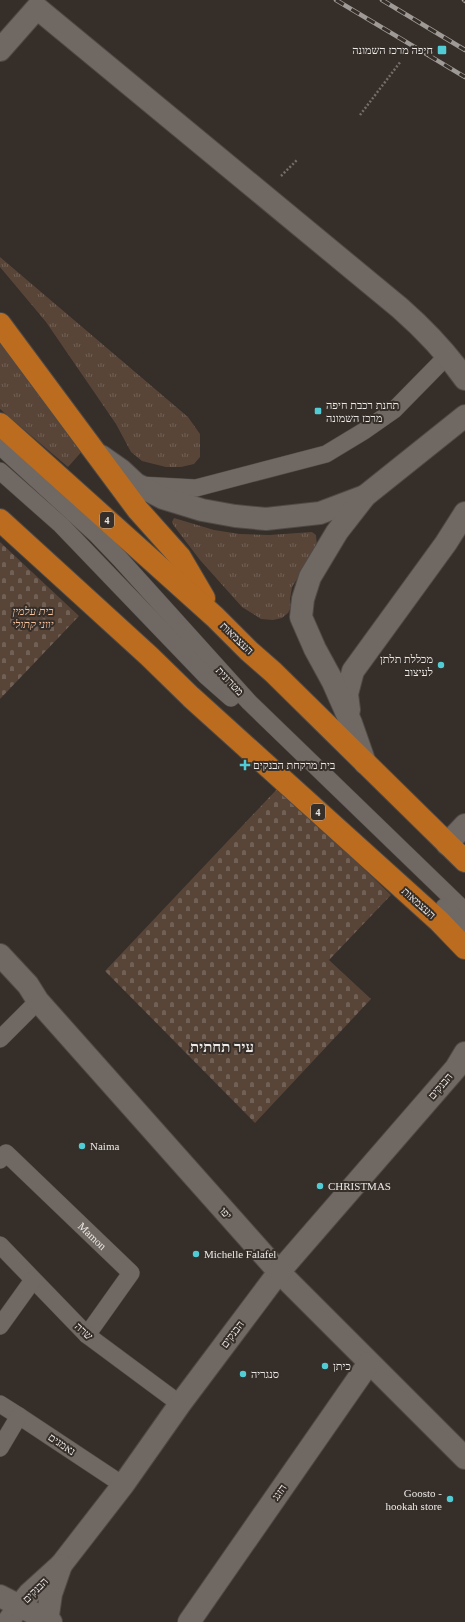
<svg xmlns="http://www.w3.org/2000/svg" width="465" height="1622" viewBox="0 0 465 1622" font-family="'Times New Roman',Heebo,serif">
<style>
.grass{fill:url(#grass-tufts)}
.cemetery{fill:url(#cemetery-stones)}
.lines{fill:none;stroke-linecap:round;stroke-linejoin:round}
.service-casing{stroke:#4f4945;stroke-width:18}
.minor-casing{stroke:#4f4945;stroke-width:24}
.tertiary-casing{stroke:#4f4945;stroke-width:24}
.trunk-casing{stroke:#4f4945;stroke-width:24}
.path{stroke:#746e6a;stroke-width:2.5;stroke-dasharray:2 2;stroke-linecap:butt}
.service{stroke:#706863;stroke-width:17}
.minor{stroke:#706863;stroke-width:22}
.tertiary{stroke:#706863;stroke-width:22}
.trunk{stroke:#bb6c1e;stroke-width:22}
.rail-casing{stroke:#9f9a96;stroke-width:4.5}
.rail{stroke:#352e29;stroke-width:3;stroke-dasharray:9;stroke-linecap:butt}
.poi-dot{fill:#51ccd4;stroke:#352e29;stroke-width:1.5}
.labels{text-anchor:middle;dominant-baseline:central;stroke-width:4;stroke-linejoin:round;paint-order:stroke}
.shield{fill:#352e29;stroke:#b6b1ad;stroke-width:1}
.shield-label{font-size:10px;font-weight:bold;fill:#ede9e6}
.poi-label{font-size:11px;fill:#ede9e6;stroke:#352e29;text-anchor:start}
.park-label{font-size:11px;font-style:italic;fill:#f8c4a0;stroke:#352e29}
.street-label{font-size:11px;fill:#ede9e6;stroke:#352e29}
.district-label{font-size:15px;font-weight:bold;fill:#ede9e6;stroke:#352e29}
</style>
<defs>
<pattern id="grass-tufts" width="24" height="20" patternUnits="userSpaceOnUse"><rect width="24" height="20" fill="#594538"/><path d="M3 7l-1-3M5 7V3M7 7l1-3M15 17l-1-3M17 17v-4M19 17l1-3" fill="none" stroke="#716055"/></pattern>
<pattern id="cemetery-stones" width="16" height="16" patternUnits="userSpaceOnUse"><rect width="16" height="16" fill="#594538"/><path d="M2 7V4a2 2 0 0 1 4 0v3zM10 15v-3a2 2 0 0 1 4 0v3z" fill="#716055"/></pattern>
</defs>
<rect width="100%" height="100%" fill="#352e29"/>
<!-- grass -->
<g class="grass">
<polygon points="0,257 188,417 200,434 200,457 194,464 181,467 166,467 142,461 131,452 116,424 46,322 0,267"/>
<polygon points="0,343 58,420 84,449 68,467 0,409"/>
<polygon points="174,518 214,530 240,534 269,535 312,532 316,535 317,547 292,587 290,599 291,607 288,613 282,618 273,620 261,619 242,607 200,560 174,526 172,522"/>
</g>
<!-- cemetery -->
<g class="cemetery">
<polygon points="0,542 79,616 0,699"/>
<polygon points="279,787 391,895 329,960 371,999 255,1123 105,971"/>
</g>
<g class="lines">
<!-- service casing -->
<g class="service-casing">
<g id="service">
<polyline points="0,446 97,535 120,559 249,702 465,911"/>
<polyline points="0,471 61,525 206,676 231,698"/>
<polyline points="140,485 196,488 326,454 364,431 394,410 448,355"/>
<polyline points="444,907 465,927"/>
<polyline points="0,1039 38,1001"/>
<path id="s1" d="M0 1160 6 1153 131 1273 87 1335"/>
<polyline points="0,1245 87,1335 180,1404"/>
<polyline points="0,1326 33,1280"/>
<polyline points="0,1404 19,1416 123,1485"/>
<polyline points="0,1448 19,1416"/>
</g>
</g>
<!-- minor casing -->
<g class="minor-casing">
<g id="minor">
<path d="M0 50 37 8 400 308C425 330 446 352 465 379"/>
<polyline points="101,456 121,470 136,484 163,498 202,510 235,516 266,519 320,513 365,496"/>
<polyline points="349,710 347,694 353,671 446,543 465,513"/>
<polyline points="365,763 351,723 333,682 315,649 301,617 303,599 310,577 337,532 365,496 465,416"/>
<polyline points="447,844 465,825"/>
<polyline points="0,955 28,985 38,1001 279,1272 465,1458"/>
<polyline points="8,1622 19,1606 29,1594 61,1565 123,1485 180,1404 279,1272 456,1068 465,1053"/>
<polyline points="189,1622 369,1363"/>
</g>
</g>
<!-- tertiary casing -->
<g class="tertiary-casing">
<g id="tertiary">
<polyline points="0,1596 51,1622"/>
<polyline points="47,1622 51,1594 61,1565"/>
</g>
</g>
<!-- trunk casing -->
<g class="trunk-casing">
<g id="trunk">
<polyline points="0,324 138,510 180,557 204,598"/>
<polyline points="0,424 215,617 249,651 273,672 465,861"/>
<polyline points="0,520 149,656 191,697 439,921 465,948"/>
</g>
</g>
<!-- path -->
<g class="path">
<polyline points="360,115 401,61"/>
<polyline points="281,176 297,160"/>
</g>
<!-- service -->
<use href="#service" class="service"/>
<!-- minor -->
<use href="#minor" class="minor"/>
<!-- tertiary -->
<use href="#tertiary" class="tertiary"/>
<!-- trunk -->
<use href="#trunk" class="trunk"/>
<!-- rail casing -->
<g class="rail-casing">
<g id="rail">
<polyline points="336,0 465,77"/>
<polyline points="382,0 465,50"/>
<polyline points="464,0 465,1"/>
</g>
</g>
<!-- rail -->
<use href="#rail" class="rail"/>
</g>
<!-- markers -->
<g class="poi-dot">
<rect x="437" y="45" width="10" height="10" rx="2"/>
<rect x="314" y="407" width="8" height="8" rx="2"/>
<circle cx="441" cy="665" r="4"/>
<path d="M243 759h4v4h4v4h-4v4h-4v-4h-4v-4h4z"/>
<circle cx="82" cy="1146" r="4"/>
<circle cx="320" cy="1186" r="4"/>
<circle cx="196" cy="1254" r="4"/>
<circle cx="325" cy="1366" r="4"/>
<circle cx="243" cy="1374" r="4"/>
<circle cx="450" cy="1499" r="4"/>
</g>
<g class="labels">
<!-- shield labels -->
<g class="shield">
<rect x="100" y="512" width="14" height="16" rx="3"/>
<rect x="311" y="804" width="14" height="16" rx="3"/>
</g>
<g class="shield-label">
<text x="107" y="520">4</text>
<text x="318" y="812">4</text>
</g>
<!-- poi labels -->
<g class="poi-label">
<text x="433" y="50" text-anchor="end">חיפה מרכז השמונה</text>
<text x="326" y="405">תחנת רכבת חיפה<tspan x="326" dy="13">מרכז השמונה</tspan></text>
<text x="433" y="659" text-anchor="end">מכללת תלתן<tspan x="433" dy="13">לעיצוב</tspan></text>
<text x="253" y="765">בית מרקחת הבנקים</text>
<text x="90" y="1146">Naima</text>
<text x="328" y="1186">CHRISTMAS</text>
<text x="204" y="1254">Michelle Falafel</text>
<text x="333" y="1366">כיתן</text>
<text x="251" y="1374">סנגריה</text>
<text x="442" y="1493" text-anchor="end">Goosto -<tspan x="442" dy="13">hookah store</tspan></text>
</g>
<!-- park labels -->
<g class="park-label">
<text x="33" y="611">בית עלמין<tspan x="33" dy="13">יווני קתולי</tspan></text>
</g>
<!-- street labels -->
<g class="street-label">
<text transform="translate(237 638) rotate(44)">העצמאות</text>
<text transform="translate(230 681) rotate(47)">מטרונית</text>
<text transform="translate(419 903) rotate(42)">העצמאות</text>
<text transform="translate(440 1086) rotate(-49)">הבנקים</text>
<text transform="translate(226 1213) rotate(48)">יפו</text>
<text stroke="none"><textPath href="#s1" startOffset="129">Mamon</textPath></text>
<text transform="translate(84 1331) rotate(42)">שרה</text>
<text transform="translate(232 1334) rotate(-53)">הבנקים</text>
<text transform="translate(62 1444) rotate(34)">נאמנים</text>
<text transform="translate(279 1492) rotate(-55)">הזגג</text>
<text transform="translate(35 1590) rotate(-45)">הבנקים</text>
</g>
<!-- district labels -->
<g class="district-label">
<text x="222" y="1047">עיר תחתית</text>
</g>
</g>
</svg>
